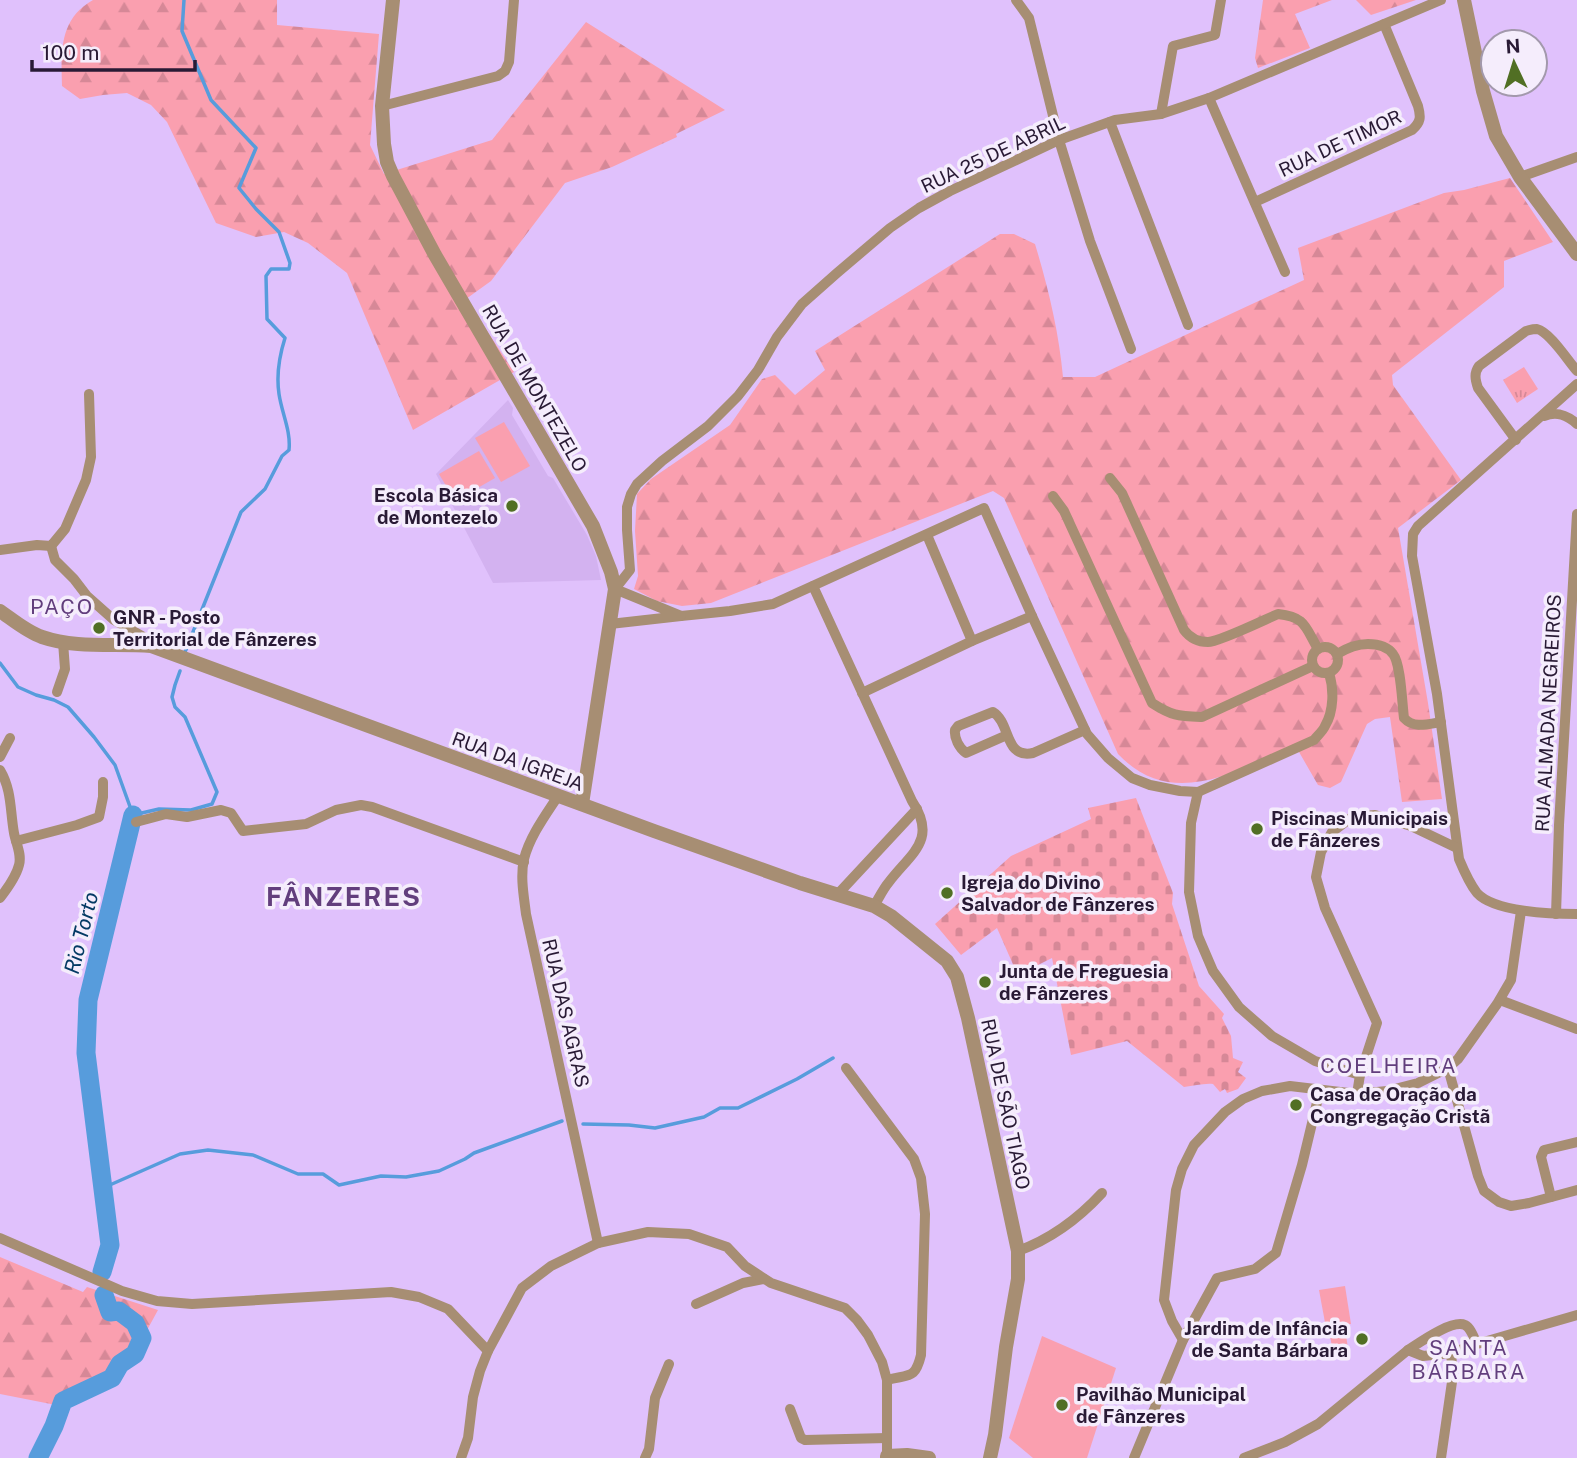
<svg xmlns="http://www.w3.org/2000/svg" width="1577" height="1458" viewBox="0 0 1577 1458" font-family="'Public Sans',sans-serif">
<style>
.built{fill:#d3b2f0}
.forest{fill:url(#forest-firs)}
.cemetery{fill:url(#cemetery-stones)}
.park{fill:url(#park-tufts)}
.pitch{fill:#fa9faf}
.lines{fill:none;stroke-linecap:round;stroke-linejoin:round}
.stream{stroke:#579cdc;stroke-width:3.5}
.river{stroke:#579cdc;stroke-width:19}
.minor{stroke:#a78e73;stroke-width:10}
.tertiary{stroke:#a78e73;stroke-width:14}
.poi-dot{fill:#516f24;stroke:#f5edfc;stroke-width:2.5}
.labels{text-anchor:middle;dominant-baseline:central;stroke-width:7;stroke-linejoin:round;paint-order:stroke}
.street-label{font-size:19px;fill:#291a35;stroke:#f5edfc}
.poi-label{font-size:19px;font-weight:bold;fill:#291a35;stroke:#f5edfc;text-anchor:start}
.neighbourhood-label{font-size:21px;letter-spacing:2px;fill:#623e7d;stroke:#f5edfc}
.water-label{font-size:21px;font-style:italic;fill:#043a64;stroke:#f5edfc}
.district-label{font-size:26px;font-weight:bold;letter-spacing:2px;fill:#623e7d;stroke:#f5edfc}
</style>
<defs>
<pattern id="forest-firs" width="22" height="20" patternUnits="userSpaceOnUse" patternTransform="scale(1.75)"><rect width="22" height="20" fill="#fa9faf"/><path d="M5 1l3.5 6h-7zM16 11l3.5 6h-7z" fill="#d68897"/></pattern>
<pattern id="cemetery-stones" width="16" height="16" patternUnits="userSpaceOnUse" patternTransform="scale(1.75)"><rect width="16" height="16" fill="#fa9faf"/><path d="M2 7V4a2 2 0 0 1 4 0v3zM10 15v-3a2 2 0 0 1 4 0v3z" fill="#d68897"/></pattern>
<pattern id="park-tufts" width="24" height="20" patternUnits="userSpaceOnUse" patternTransform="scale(1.75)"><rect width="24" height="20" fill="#fa9faf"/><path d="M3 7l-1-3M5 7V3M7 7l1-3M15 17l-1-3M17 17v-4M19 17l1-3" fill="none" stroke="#d68897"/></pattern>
</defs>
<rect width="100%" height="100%" fill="#e0c1fc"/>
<!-- built -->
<polygon class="built" points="508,400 513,408 512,415 548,476 553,478 587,535 596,556 601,580 493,583 436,474"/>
<!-- forest -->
<g class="forest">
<path d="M93 0H277V25L379 34 370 145 384 174 492 140 586 22 725 110 676 134 677 137 612 167 565 183 491 281 466 299 514 372 413 430 347 273 308 243 284 232 256 237 216 223 167 122 151 105 127 93 103 95 80 99 62 86C61 52 59 19 93 0Z"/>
<polygon points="1263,0 1332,0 1295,14 1310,48 1258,68 1255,58"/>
<polygon points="1356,0 1416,0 1371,15"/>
<path d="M1510 178 1553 242 1504 261V287L1392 375 1393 385 1461 480 1398 528 1428 703 1442 799 1402 802 1390 717 1375 719 1367 724 1341 782 1330 788 1318 785 1295 745C1237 771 1172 811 1118 754L1004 498 993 491 711 603 682 606 657 601 634 589 638 576 635 531 637 494 651 479 730 425 762 379 775 375 795 395 825 370 815 351 1000 234H1014L1035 244C1048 287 1059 332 1063 377H1095L1304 280 1298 248 1444 193 1464 190Z"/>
<polygon points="0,1257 83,1292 87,1287 158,1310 140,1343 83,1393 57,1401 56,1405 0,1394"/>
</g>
<!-- cemetery -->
<path class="cemetery" d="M1136 798 1173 893 1172 904 1199 986 1224 1014 1222 1018 1231 1036 1233 1058 1243 1062 1238 1072 1246 1078 1238 1089 1227 1093 1225 1089 1220 1092 1213 1084C1204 1083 1194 1086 1184 1087L1127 1041 1071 1055 1052 958 1030 969 1019 978 997 928 961 955 935 924 1011 856 1091 819 1088 808Z"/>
<!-- park -->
<g class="park">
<polygon points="1524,367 1538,389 1517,403 1503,380"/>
<polygon points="1345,1329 1348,1348 1334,1357 1329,1331"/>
</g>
<!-- pitch -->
<g class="pitch">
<polygon points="504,422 530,466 501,482 475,438"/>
<polygon points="479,451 495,478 455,501 439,474"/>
<polygon points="1345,1286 1351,1324 1326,1328 1319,1290"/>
<polygon points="1042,1336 1116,1368 1087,1458 1033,1458 1009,1438"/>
</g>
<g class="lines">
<!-- stream -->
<g class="stream">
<path d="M184 0 182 31 211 100 256 148 239 188 256 209 279 232 290 263 289 269H271L266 276 267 319 285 338C279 357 276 374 279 394 282 414 291 431 289 450L282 456 265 489 241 512 185 652"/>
<polyline points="0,663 18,687 36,695 54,700 68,707 94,737 115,765 133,815 159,809 191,810 212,804 217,792 185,717 175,707 172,697 175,685 180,671"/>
<polyline points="583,1124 629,1125 655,1128 704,1117 720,1108 738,1108 797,1079 833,1058"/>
<polyline points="103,1188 180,1154 208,1150 253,1155 298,1174 323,1174 339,1185 381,1176 406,1177 439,1171 465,1159 474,1153 562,1121"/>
</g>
<!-- river -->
<g class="river">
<polyline points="102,1272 110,1245 86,1053 88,1000 133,815"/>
<polyline points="38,1458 54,1426 63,1401 112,1378 120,1364 135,1354 142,1338 135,1323 119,1311 110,1312 104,1295"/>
</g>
<!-- minor -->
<g class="minor">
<polyline points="1016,0 1029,18 1059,140 1090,241 1131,349"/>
<polyline points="1209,98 1285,272"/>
<polyline points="382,106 498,76 505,71 509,62 514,0"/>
<polyline points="1161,114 1173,46 1215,35 1221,0"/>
<polyline points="1110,122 1188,325"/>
<polyline points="1520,177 1577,157"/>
<path d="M1255 202 1412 130C1421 122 1421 117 1418 106L1384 24"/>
<path d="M1577 384 1418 526 1413 534 1412 556 1437 694 1459 859C1464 871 1469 883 1477 893 1494 912 1552 914 1577 914"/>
<path d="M1544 416C1557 411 1567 415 1577 424"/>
<path d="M1516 440 1478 388C1475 379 1474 373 1479 366L1526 331C1530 330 1532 329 1537 329 1550 332 1568 361 1577 371"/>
<path d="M1110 478 1122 493 1184 630C1190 638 1198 642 1208 642 1219 642 1264 620 1278 614 1306 617 1305 627 1318 649"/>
<path d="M1053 496 1064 511 1152 703C1172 716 1178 716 1202 717L1313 666"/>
<polyline points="927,535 972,641"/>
<polyline points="51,546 55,560 74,579 87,596 114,620 142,636 151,646"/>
<polyline points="0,550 37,545 51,546 65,529 86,480 91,457 89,394"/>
<path d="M813 586 912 801C938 840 911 853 889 882 883 889 879 898 874 906"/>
<path d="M681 616 730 611 773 604 984 508 1032 616 1087 734 1108 758 1132 778 1150 785 1180 791 1198 792 1314 740C1317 736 1323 731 1325 726 1334 711 1334 689 1329 673"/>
<polyline points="610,624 681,616 615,589 630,570 627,530 627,507 631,494 637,484 662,461 708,426 738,396 758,370 777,337 802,304 837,273 890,228 919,208 950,191 1059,140 1115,120 1161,114 1209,98 1441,0"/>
<circle cx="1325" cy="660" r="13"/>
<path d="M1337 654C1347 648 1356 644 1368 644 1377 644 1387 646 1393 654 1401 664 1402 703 1404 718 1414 729 1428 724 1441 722"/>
<polyline points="57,692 65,669 63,642"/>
<polyline points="862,693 972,641 1032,616"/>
<path d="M1007 735 966 753C959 748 954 738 955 730L958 726 993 712C1011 723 1004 759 1033 753L1085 730"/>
<polyline points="0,757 10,738"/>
<path d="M0 770C12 790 10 811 14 833 16 844 22 854 19 865 16 877 7 889 0 898"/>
<polyline points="1198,792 1191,823 1189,892 1198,936 1213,971 1239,1007 1272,1036 1315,1061 1360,1075"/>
<path d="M558 796C545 816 530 836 524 859 520 877 524 897 526 914L598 1243"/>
<polyline points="136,822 166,814 187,817 221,810 231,813 243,831 306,824 336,810 361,805 372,807 524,862"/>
<polyline points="16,841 77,825 99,817 103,797 103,782"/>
<polyline points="837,895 917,809"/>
<polyline points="1556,914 1559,825 1577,514"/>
<polyline points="1500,1000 1577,1029"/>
<path d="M846 1068 914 1159 921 1178 925 1214 921 1355C915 1380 909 1374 887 1380"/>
<polyline points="1448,1068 1478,1176 1484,1191 1499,1202 1511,1206 1529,1203 1577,1190"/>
<polyline points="1357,1094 1360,1075 1377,1023 1325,908 1316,877 1321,852 1332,832 1352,817 1375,815 1411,826 1457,848"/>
<polyline points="1551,1197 1541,1157 1544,1150 1577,1142"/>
<polyline points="0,1238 122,1291 157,1301 192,1304 391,1292 419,1297 448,1309 488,1351"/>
<path d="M1018 1251C1051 1239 1078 1219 1102 1193"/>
<polyline points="696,1304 743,1283 764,1279"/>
<polyline points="1183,1340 1172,1321 1164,1300 1176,1190 1182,1169 1194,1145 1225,1112 1243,1099 1262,1091 1290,1086 1357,1094 1387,1091 1418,1083 1448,1068 1458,1059 1497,1004 1511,980 1521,911"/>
<path d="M1477 1344C1474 1338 1471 1328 1465 1325 1452 1319 1419 1343 1408 1350L1423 1356 1451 1353 1477 1344 1577 1315"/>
<polyline points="790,1409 801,1438 805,1440 887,1438"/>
<polyline points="461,1458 468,1438 473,1397 480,1371 488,1351 522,1288 551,1266 598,1243 648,1232 689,1234 727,1247 745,1266 771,1283 845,1308 857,1320 868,1335 882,1362 887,1380 887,1456"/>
<polyline points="645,1458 649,1449 655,1398 669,1364"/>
<polyline points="1134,1458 1183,1340 1217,1278 1255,1269 1276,1253 1302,1165 1320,1090"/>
<polyline points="1244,1458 1285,1442 1318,1424 1408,1350"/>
<polyline points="1441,1458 1453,1375 1451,1353"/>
</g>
<!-- tertiary -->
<g class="tertiary">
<polyline points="393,0 382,106 384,144 387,162 393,176 435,255 593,526 611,572 615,589 582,804"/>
<polyline points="1464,0 1483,91 1496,136 1520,177 1577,254"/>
<path d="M0 611C13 620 27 632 42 637 77 649 116 643 151 646L654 831 800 883 874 906 891 916 947 961 957 977 968 1018 1018 1251V1279L1006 1347 995 1435 990 1458"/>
<polyline points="887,1458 887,1456 907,1455 929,1458"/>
</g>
</g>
<!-- markers -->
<g class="poi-dot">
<circle cx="512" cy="506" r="7"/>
<circle cx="99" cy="628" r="7"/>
<circle cx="1257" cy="829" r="7"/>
<circle cx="947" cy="893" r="7"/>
<circle cx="985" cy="982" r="7"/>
<circle cx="1296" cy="1105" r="7"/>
<circle cx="1362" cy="1339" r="7"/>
<circle cx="1062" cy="1405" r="7"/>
</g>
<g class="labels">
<!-- street labels -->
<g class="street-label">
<text transform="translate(1340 143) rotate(-25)">RUA DE TIMOR</text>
<text transform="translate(993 154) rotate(-25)">RUA 25 DE ABRIL</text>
<text transform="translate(535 388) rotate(60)">RUA DE MONTEZELO</text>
<text transform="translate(1548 713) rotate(-87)">RUA ALMADA NEGREIROS</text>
<text transform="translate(518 761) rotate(20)">RUA DA IGREJA</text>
<text transform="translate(566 1013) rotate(77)">RUA DAS AGRAS</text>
<text transform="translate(1006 1104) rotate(78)">RUA DE SÃO TIAGO</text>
</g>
<!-- poi labels -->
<g class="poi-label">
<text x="498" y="495" text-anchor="end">Escola Básica<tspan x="498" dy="22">de Montezelo</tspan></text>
<text x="113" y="617">GNR - Posto<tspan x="113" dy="22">Territorial de Fânzeres</tspan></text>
<text x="1271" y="818">Piscinas Municipais<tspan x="1271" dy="22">de Fânzeres</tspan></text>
<text x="961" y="882">Igreja do Divino<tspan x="961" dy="22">Salvador de Fânzeres</tspan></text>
<text x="999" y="971">Junta de Freguesia<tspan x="999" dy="22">de Fânzeres</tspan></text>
<text x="1310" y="1094">Casa de Oração da<tspan x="1310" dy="22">Congregação Cristã</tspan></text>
<text x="1348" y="1328" text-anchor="end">Jardim de Infância<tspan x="1348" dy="22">de Santa Bárbara</tspan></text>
<text x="1076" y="1394">Pavilhão Municipal<tspan x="1076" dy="22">de Fânzeres</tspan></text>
</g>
<!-- neighbourhood labels -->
<g class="neighbourhood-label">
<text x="62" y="606">PAÇO</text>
<text x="1389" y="1065">COELHEIRA</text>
<text x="1469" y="1347">SANTA<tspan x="1469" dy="24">BÁRBARA</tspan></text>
</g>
<!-- water labels -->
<g class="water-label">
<text transform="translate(81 933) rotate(-76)">Rio Torto</text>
</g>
<!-- district labels -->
<g class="district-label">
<text x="344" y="896">FÂNZERES</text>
</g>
</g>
<!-- north arrow -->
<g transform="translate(1514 63) rotate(356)"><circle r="33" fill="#f5edfc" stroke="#a399ac" stroke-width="2"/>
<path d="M0-5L12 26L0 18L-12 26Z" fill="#516f24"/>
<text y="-10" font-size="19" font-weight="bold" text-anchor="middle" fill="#291a35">N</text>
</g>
<!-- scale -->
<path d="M32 60v10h163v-10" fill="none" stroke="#291a35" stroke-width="3.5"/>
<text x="42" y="60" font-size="21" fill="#291a35" stroke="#f5edfc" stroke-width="5" paint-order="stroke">100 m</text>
</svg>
